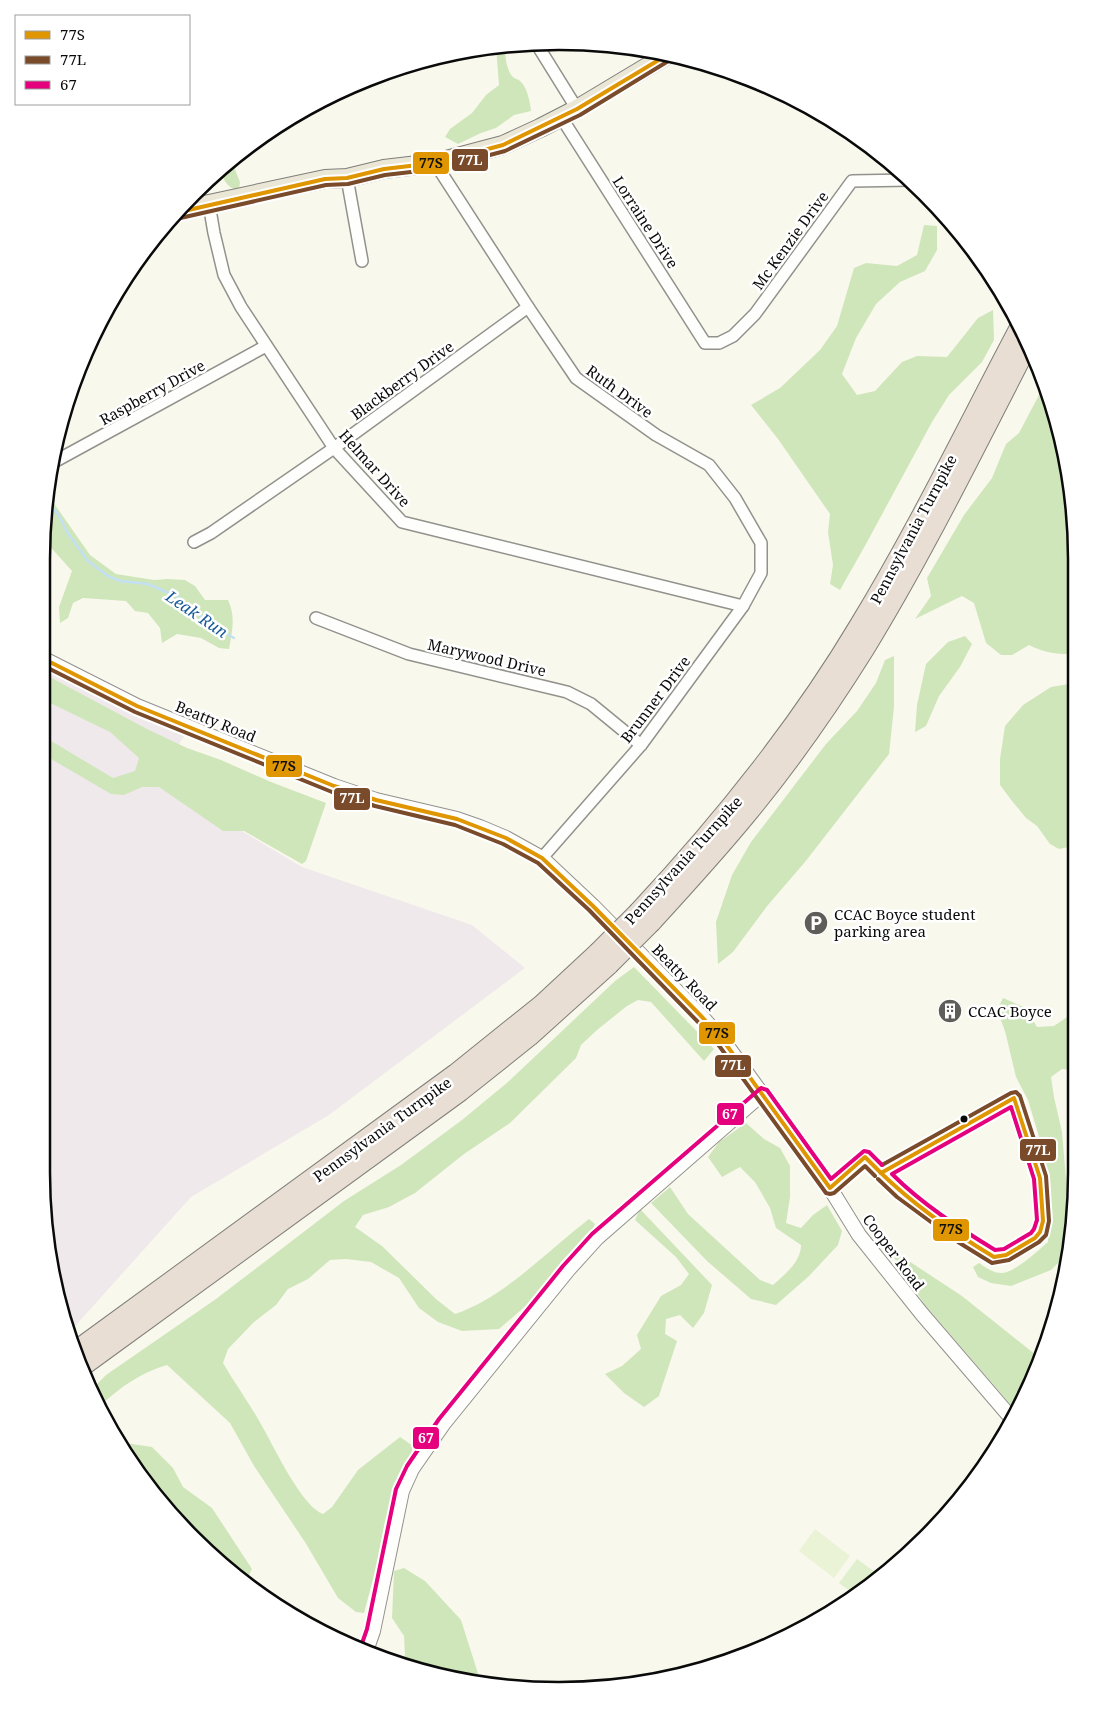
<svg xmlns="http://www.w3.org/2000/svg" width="1118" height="1732" viewBox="0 0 1118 1732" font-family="'Noto Serif',serif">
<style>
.industrial{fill:#f0e9eb}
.green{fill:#e0efcd}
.forest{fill:#cfe6bb}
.pitch{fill:#eaf3d6}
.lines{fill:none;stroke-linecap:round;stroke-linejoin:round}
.stream{stroke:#c3e0f3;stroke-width:2.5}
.minor-casing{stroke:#92918c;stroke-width:14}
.tertiary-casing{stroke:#92918c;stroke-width:16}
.primary-casing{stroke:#7f7e7a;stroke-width:20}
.motorway-casing{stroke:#7f7e7a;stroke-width:22}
.minor{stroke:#fefefc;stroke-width:11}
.tertiary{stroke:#fefefc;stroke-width:14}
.primary{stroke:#ebe7d7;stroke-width:18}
.motorway{stroke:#e8ded3;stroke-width:20}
.motorway-bridge-casing{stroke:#7f7e7a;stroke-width:22;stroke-linecap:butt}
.motorway-bridge{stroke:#e8ded3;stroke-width:20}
.bus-1-casing{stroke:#fff;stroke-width:8}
.bus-2-casing{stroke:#fff;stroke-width:8}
.bus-3-casing{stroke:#fff;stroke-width:8}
.bus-1{stroke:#df9601;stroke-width:4}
.bus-2{stroke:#7a4b2a;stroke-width:4}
.bus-3{stroke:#e5007d;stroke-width:4}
.bus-dot{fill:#0a0a0a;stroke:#fff;stroke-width:2}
.labels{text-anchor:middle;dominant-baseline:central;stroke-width:5;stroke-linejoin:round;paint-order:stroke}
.street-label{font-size:15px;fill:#0a0a0a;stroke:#fff}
.poi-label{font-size:15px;fill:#0a0a0a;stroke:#fff;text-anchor:start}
.water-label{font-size:16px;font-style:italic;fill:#165899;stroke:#fff}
.rim{fill:none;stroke:#0a0a0a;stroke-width:2.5}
.line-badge{stroke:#fff;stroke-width:2}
.badge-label{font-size:14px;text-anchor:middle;font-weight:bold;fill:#fff}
.pale-badge-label{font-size:14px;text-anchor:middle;font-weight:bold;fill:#111}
</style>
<rect width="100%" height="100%" fill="#f9f8ed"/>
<!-- industrial -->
<polygon class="industrial" points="46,660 189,728 157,780 302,867 472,925 525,968 329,1115 191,1197 68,1334 46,1241"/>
<!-- green -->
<polygon class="green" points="857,1559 879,1575 851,1600 847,1597 850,1591 839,1583"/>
<!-- forest -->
<g class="forest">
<path d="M505 46C505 55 506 70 513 77 515 79 518 79 520 81 527 87 530 101 531 111L514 115 496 128 481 133 458 144 445 137 450 129 472 113 486 95 499 85 496 47Z"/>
<path d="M231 160 240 182 239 189C228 190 223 180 221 170Z"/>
<polygon points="924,225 937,226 937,250 925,271 900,282 876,304 856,338 842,374 857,395 875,391 902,362 917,356 947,357 978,318 993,310 994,340 982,362 949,395 932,422 866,544 840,590 830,584 833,565 828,532 830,514 778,439 751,405 780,388 820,350 837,326 854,268 866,263 897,266 917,255"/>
<path d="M1045 389 1059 425 1076 525 1075 653C1059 656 1043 652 1029 645L1012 655H1001L986 643 974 603 962 596 915 619 931 596 927 578 964 515 992 478 1006 444 1019 433 1040 393Z"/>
<path d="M46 492 90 555 116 574 154 580 167 579 185 580 195 586 205 600H228C236 617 232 631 229 649L219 648 201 638 177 634 162 643 160 628 148 613 135 611 126 601 83 598 73 603 68 618 60 623 59 607 72 571 46 542Z"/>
<polygon points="965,636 972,644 960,667 939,696 926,726 915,732 917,705 926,664 948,642"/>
<polygon points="894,656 894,707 889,754 805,862 768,905 733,952 718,964 716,922 732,875 751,842 826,744 857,711 876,683 885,660"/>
<polygon points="46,675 147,729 187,748 221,760 271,782 326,803 306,861 302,864 244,831 223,831 159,787 142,787 124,795 111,794 46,756 46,738 113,778 135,771 139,758 110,732 46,701"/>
<polygon points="1075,683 1074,846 1059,849 1050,844 1037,826 1026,818 1012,801 1000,785 1000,759 1005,726 1023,705 1051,687"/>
<path d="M634 967 714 1049 704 1061 651 1002 638 1000 627 1006 597 1030 581 1045 576 1058 510 1123 464 1154 415 1193 389 1207 363 1215 355 1227 382 1246 436 1299 455 1314C505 1297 547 1251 589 1219L595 1224 591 1234 572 1252 529 1303 499 1329 462 1331 438 1322 419 1308 399 1278 371 1262 346 1259 330 1260 308 1279 288 1289 276 1305 254 1322 228 1349 223 1363C234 1382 247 1400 258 1419 272 1442 300 1505 323 1514L332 1507 358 1470 400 1437 413 1446 411 1455 397 1482 385 1521 376 1568 364 1613 356 1612 338 1598 305 1542 254 1466 230 1423 167 1365C142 1372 120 1387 101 1405L93 1388 106 1375 216 1299 344 1201 401 1165 462 1120 508 1082 615 981Z"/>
<path d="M1003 998 1026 1008 1037 1027 1054 1026 1073 1013V1070L1062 1069 1051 1077 1054 1097 1062 1132 1066 1179 1068 1229 1065 1256 1051 1270 1011 1286 991 1283 978 1277 973 1267 979 1263C985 1267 993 1273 1001 1273 1013 1274 1039 1250 1048 1242V1204L1044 1153 1028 1100 1016 1077 1005 1031 997 1010Z"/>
<path d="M746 1123 764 1139 780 1148 790 1166V1197L786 1223 801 1228 813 1215 827 1205 842 1231 838 1245 809 1276 776 1305 751 1299 707 1261 651 1203 670 1187 688 1214 760 1280 773 1285C785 1274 801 1262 801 1245L776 1228 770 1208 755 1182 740 1167 722 1177 708 1157 719 1142Z"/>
<polygon points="640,1209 712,1285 704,1313 693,1328 680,1315 666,1319 665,1334 677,1341 659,1396 644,1407 624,1393 605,1374 622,1366 641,1349 637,1335 661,1296 681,1285 689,1274 676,1257 635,1220"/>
<polygon points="889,1248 962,1296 1041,1359 1037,1371 1017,1412 925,1305 898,1265"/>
<path d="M125 1443 152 1447 173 1468 183 1487 212 1508 252 1569 247 1579 241 1581C198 1540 148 1500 121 1446Z"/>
<polygon points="404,1568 425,1581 461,1620 481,1683 458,1681 399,1665 405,1656 404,1636 392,1618 394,1571"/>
</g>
<!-- pitch -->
<polygon class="pitch" points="815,1529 850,1556 834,1578 799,1551"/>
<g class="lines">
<!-- stream -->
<polyline class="stream" points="46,506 53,509 58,514 67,532 88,561 108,576 120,581 148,584 178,597 197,612 204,621 234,638"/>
<!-- minor casing -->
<g class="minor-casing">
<g id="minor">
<polyline points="536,43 577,109"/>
<polyline points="561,117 705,343 719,343 733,336 755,314 852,181 910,180"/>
<polyline points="435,163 528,307 576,378 656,435 709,465 735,498 761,543 761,573 743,606 641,745 542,858"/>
<polyline points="347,178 362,261"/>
<polyline points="209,204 214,233 224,275 241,307 334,448 402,522 743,606"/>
<polyline points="52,463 266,346"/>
<polyline points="194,542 211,533 334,448 528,307"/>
<polyline points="316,618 409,654 567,692 591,704 641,745"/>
</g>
</g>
<!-- tertiary casing -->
<g class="tertiary-casing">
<g id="tertiary">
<polyline points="46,660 137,706 334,786 376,800 457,819 480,827 506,838 542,858 593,906 703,1018 725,1043 830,1188 859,1235 922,1314 1013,1420"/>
<polyline points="366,1651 373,1631 402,1491 412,1469 444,1423 568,1270 597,1238 762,1094"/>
</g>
</g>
<!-- primary casing -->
<g class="primary-casing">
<polyline id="primary" points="174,213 209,204 325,179 347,178 384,169 435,163 503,145 540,128 577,109 667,55"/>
</g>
<!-- motorway casing -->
<g class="motorway-casing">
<g id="motorway">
<path d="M639 912C722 823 798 729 860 625 919 528 968 426 1021 326"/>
<path d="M651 922C684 886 717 850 748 812 790 761 829 705 864 649 924 551 975 446 1028 344"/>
<polyline points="75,1352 456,1074 542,1005 598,953"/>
<polyline points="82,1366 460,1091 529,1036 609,964"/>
</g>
</g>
<!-- minor -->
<use href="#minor" class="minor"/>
<!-- tertiary -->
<use href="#tertiary" class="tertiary"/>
<!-- primary -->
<use href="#primary" class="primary"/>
<!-- motorway -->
<use href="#motorway" class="motorway"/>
<!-- motorway-bridge casing -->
<g class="motorway-bridge-casing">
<g id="motorway-bridge">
<polyline points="598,953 639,912"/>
<polyline points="609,964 651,922"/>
</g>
</g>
<!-- motorway-bridge -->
<use href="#motorway-bridge" class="motorway-bridge"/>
<!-- bus-1 casing -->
<g class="bus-1-casing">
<g id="bus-1">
<polyline points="175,213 325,179 347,178 384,169 435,163 503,145 577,109 667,55"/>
<polyline points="46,660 137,706 334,786 376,800 457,819 506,838 542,858 593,906 703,1018 725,1043 830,1188 865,1157 881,1173"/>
<path d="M1014 1098 1040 1178 1043 1221 1040 1232 1035 1238 1006 1255 994 1257C954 1233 915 1206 881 1173Z"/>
</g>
</g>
<!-- bus-2 casing -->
<g class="bus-2-casing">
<g id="bus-2">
<polyline points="176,219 326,185 348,184 385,175 437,169 505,151 580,115 670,60"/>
<polyline points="46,667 135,712 332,792 375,806 455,825 503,844 538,863 589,910 698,1022 720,1047 826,1193 830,1194 834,1193 865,1166 875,1176"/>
<polyline points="878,1179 897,1197 958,1242 992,1263 1009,1260 1039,1242 1046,1235 1049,1221 1046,1176 1020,1096 1016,1092 1011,1093 882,1165"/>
</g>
</g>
<!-- bus-3 casing -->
<g class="bus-3-casing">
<g id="bus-3">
<path d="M1011 1107 1034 1179 1037 1220 1034 1229 1031 1233 1004 1249 995 1250C959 1228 922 1204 892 1174Z"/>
<polyline points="360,1649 367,1629 396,1489 407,1466 439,1419 563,1266 592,1234 761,1088 767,1090 831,1179 864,1151 869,1152 882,1165"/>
</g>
</g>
<!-- bus-1 -->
<use href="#bus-1" class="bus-1"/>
<!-- bus-2 -->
<use href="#bus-2" class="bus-2"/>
<!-- bus-3 -->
<use href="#bus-3" class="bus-3"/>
</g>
<!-- icons -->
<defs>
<g id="parking-disc" transform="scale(1.25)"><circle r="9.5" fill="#5e5d59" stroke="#fff"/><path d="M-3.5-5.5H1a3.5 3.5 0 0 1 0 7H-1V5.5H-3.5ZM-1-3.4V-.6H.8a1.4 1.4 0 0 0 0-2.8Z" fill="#fff"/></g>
<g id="building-disc" transform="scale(1.25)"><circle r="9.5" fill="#5e5d59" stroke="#fff"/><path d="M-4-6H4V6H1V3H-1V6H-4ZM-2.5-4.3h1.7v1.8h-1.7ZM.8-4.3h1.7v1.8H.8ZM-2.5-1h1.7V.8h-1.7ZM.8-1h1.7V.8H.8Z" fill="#fff"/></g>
</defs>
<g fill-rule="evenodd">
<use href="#parking-disc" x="816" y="923"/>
<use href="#building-disc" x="950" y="1011"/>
</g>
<!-- markers -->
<circle class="bus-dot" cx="964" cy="1119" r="4.5"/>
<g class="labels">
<!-- street labels -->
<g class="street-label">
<text transform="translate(646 222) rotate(57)">Lorraine Drive</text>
<text transform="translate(790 240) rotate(-54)">Mc Kenzie Drive</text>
<text transform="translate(402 380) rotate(-36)">Blackberry Drive</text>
<text transform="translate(620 391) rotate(36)">Ruth Drive</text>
<text transform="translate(152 392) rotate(-29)">Raspberry Drive</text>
<text transform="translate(375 468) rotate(48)">Helmar Drive</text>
<text transform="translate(913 529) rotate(-62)">Pennsylvania Turnpike</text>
<text transform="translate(487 657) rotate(13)">Marywood Drive</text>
<text transform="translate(655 699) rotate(-53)">Brunner Drive</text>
<text transform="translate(216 721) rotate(22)">Beatty Road</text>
<text transform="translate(683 860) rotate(-48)">Pennsylvania Turnpike</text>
<text transform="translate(685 977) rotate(46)">Beatty Road</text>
<text transform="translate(382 1129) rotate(-36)">Pennsylvania Turnpike</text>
<text transform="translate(894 1252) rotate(53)">Cooper Road</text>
</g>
<!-- poi labels -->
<g class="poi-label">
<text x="834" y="914">CCAC Boyce student<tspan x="834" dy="17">parking area</tspan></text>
<text x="968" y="1011">CCAC Boyce</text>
</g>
<!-- water labels -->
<g class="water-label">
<text transform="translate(197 614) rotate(34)">Leak Run</text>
</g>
</g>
<!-- crop -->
<path d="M0 0H1118V1732H0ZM559 50H559A509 509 0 0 1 1068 559V1173A509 509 0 0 1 559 1682H559A509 509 0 0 1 50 1173V559A509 509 0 0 1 559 50Z" fill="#fff" fill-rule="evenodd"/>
<path class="rim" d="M559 50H559A509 509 0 0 1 1068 559V1173A509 509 0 0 1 559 1682H559A509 509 0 0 1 50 1173V559A509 509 0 0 1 559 50Z"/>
<g class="line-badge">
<rect x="451" y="148" width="38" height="24" rx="5" fill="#7a4b2a"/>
<rect x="412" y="151" width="38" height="24" rx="5" fill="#df9601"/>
<rect x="265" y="754" width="38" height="24" rx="5" fill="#df9601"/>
<rect x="333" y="787" width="38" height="24" rx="5" fill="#7a4b2a"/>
<rect x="698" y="1021" width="38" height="24" rx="5" fill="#df9601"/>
<rect x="714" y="1054" width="38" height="24" rx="5" fill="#7a4b2a"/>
<rect x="716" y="1102" width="29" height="24" rx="5" fill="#e5007d"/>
<rect x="1019" y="1138" width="38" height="24" rx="5" fill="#7a4b2a"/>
<rect x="932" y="1218" width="38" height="24" rx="5" fill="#df9601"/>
<rect x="412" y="1426" width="28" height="24" rx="5" fill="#e5007d"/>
</g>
<g class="badge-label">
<text x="470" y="165">77L</text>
<text x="352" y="803">77L</text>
<text x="733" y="1070">77L</text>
<text x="730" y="1119">67</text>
<text x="1038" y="1155">77L</text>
<text x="426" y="1443">67</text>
</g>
<g class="pale-badge-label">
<text x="431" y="168">77S</text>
<text x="284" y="771">77S</text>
<text x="717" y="1038">77S</text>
<text x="951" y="1234">77S</text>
</g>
<!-- legend -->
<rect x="15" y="15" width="175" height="90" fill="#ffffff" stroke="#9d9d9d"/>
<rect x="25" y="31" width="25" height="8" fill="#df9601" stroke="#9d9d9d"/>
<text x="60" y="40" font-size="15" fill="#0a0a0a">77S</text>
<rect x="25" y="56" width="25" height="8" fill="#7a4b2a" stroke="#9d9d9d"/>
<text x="60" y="65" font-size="15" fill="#0a0a0a">77L</text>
<rect x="25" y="81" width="25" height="8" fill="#e5007d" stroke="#9d9d9d"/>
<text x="60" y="90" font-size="15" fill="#0a0a0a">67</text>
</svg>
